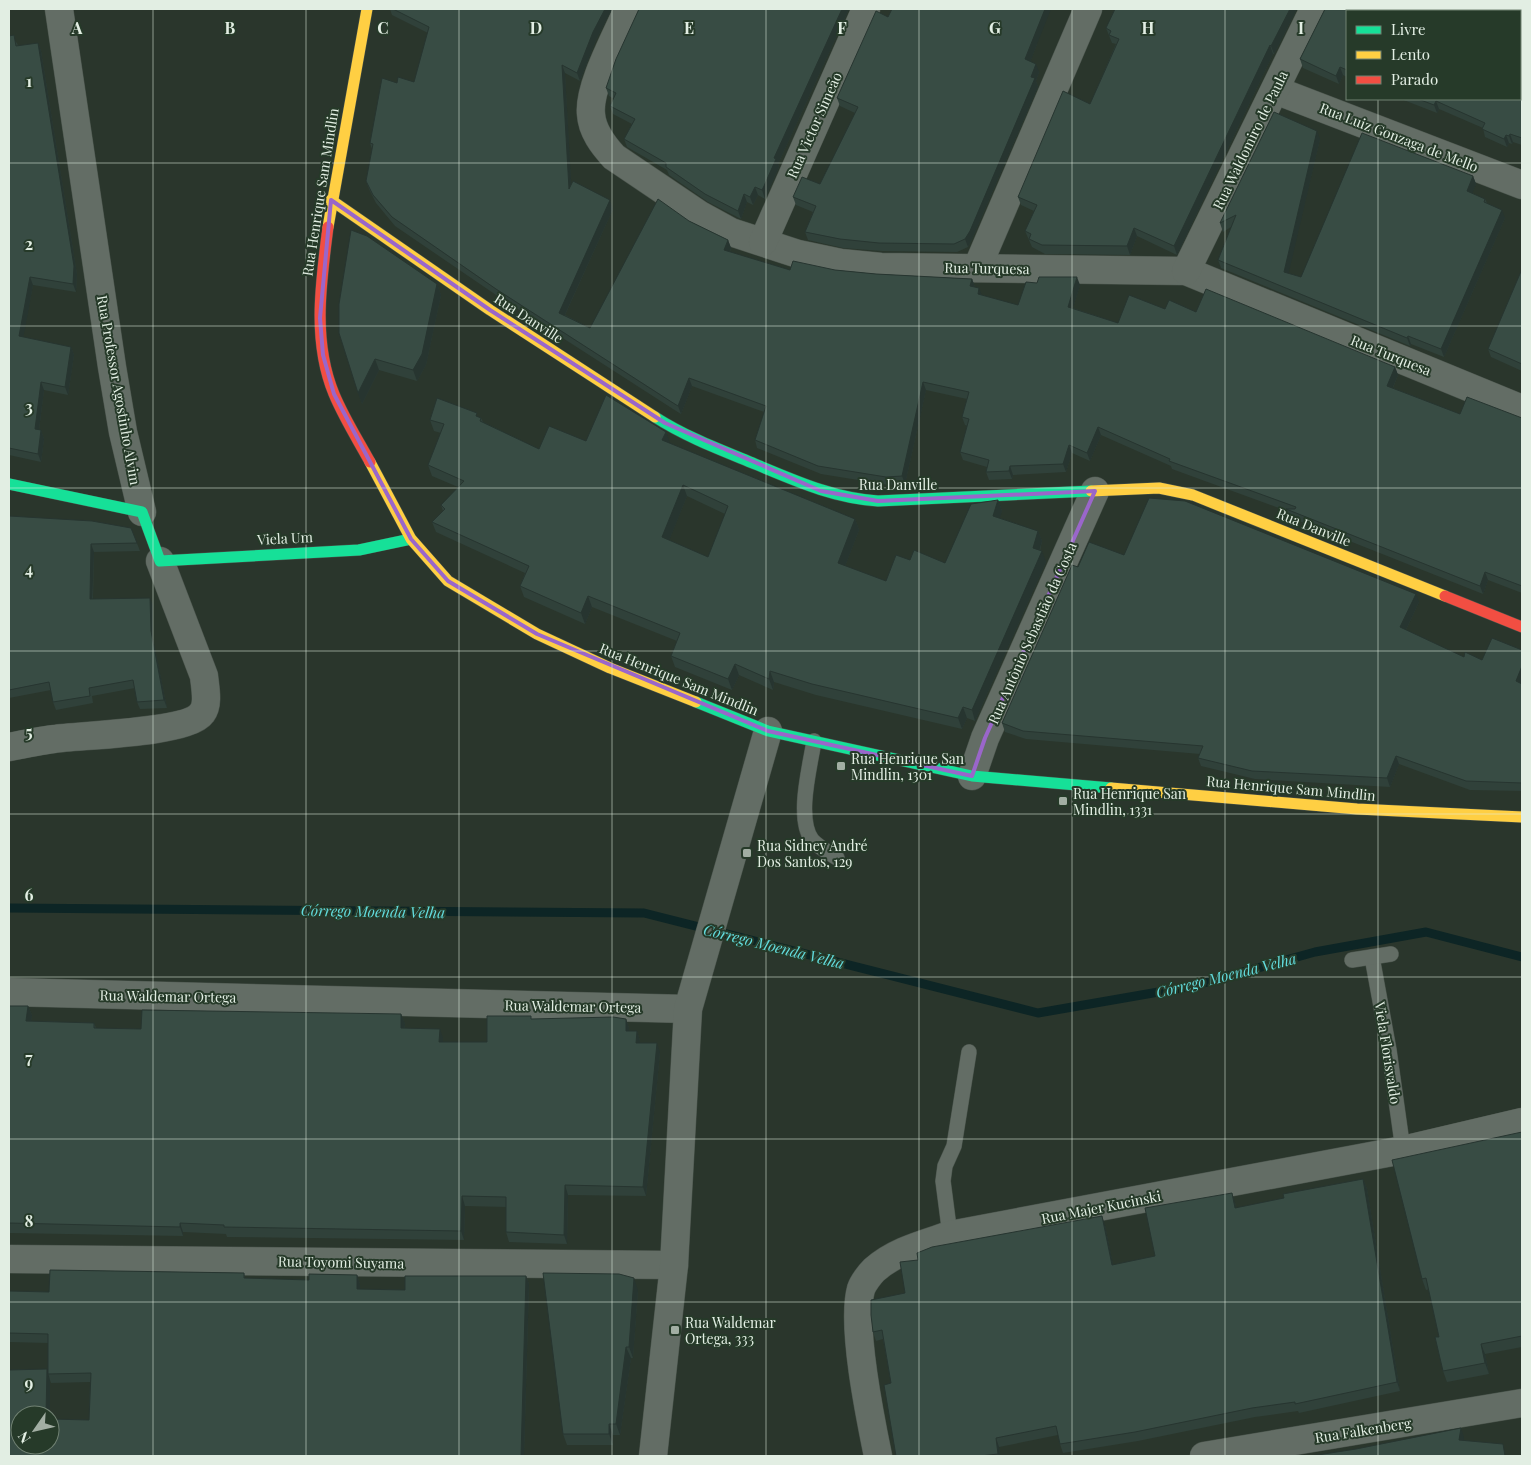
<svg xmlns="http://www.w3.org/2000/svg" width="1531" height="1465" viewBox="0 0 1531 1465" font-family="'Playfair Display',serif">
<style>
.lines{fill:none;stroke-linecap:round;stroke-linejoin:round}
.stream{stroke:#0d2525;stroke-width:9}
.lane-casing{stroke:#49534b;stroke-width:16}
.street-casing{stroke:#49534b;stroke-width:29}
.fast-casing{stroke:#49534b;stroke-width:12}
.slow-casing{stroke:#49534b;stroke-width:12}
.jam-casing{stroke:#49534b;stroke-width:12}
.lane{stroke:#636d65;stroke-width:15}
.street{stroke:#636d65;stroke-width:28}
.fast{stroke:#16e098;stroke-width:11}
.slow{stroke:#ffcf43;stroke-width:11}
.jam{stroke:#f24e42;stroke-width:11}
.wall{fill:#30413a;fill-rule:evenodd}
.shaded-wall{fill:#273530}
.building{fill:#384c44;stroke:#273530;fill-rule:evenodd}
.marked{fill:none;stroke:#9a66ca;stroke-width:4;stroke-linejoin:round}
.grid{fill:none;stroke:#e2eee3;stroke-width:1;stroke-opacity:0.55}
.poi-dot{fill:#a2aea3;stroke:#263a29;stroke-width:2}
.labels{text-anchor:middle;dominant-baseline:central;stroke-width:4;stroke-linejoin:round;paint-order:stroke}
.street-label{font-size:14px;fill:#e2eee3;stroke:#263a29}
.poi-label{font-size:14px;fill:#e2eee3;stroke:#263a29;text-anchor:start}
.water-label{font-size:15px;font-style:italic;fill:#62dcdd;stroke:#263a29}
.grid-label{font-size:16px;text-anchor:middle;font-weight:bold;fill:#e2eee3;stroke:#263a29;stroke-width:4;stroke-linejoin:round;paint-order:stroke}
</style>
<rect width="100%" height="100%" fill="#2a362c"/>
<g class="lines">
<!-- stream -->
<polyline class="stream" points="9,908 644,913 1038,1013 1193,986 1315,952 1426,932 1522,957"/>
<!-- lane casing -->
<g class="lane-casing">
<g id="lane">
<path d="M814 741C810 767 796 818 812 840 818 847 830 853 837 858"/>
<polyline points="1372,957 1389,1050 1403,1150"/>
<polyline points="1352,960 1391,954"/>
<polyline points="950,1235 943,1181 945,1166 954,1146 969,1052"/>
</g>
</g>
<!-- street casing -->
<g class="street-casing">
<g id="street">
<polyline points="59,9 112,367 123,432 142,512"/>
<path d="M628 9C617 35 588 87 591 114 592 131 603 145 614 157L700 215 731 232 798 254 841 263 881 267 1186 271 1522 409"/>
<polyline points="1275,90 1522,185"/>
<polyline points="763,242 866,9"/>
<polyline points="977,268 1088,9"/>
<polyline points="1186,271 1314,9"/>
<path d="M9 747C24 744 39 741 54 739 81 735 188 733 202 713 209 704 205 687 204 676L160 561"/>
<polyline points="972,776 985,738 1095,491"/>
<polyline points="9,992 688,1009"/>
<polyline points="9,1259 674,1265"/>
<polyline points="653,1456 674,1265 688,1009 768,731"/>
<path d="M878 1456C870 1417 851 1325 861 1289 863 1283 870 1274 874 1270 895 1251 924 1244 950 1235L1403 1150 1522 1122"/>
<polyline points="1204,1456 1522,1403"/>
</g>
</g>
<!-- fast casing -->
<g class="fast-casing">
<g id="fast">
<path d="M655 417C686 437 721 450 755 464 796 481 833 498 878 501L1091 491"/>
<polyline points="9,484 142,512 160,561 359,550 411,539"/>
<polyline points="696,702 768,731 972,776 1111,788"/>
</g>
</g>
<!-- slow casing -->
<g class="slow-casing">
<g id="slow">
<polyline points="331,200 490,310 655,417"/>
<polyline points="328,227 367,9"/>
<polyline points="370,462 411,539 448,581 537,634 610,668 696,702"/>
<polyline points="1091,491 1159,488 1193,495 1445,596"/>
<polyline points="1111,788 1357,809 1522,817"/>
</g>
</g>
<!-- jam casing -->
<g class="jam-casing">
<g id="jam">
<path d="M328 227C321 282 312 341 334 394 344 418 358 440 370 462"/>
<polyline points="1445,596 1522,627"/>
</g>
</g>
<!-- lane -->
<use href="#lane" class="lane"/>
<!-- street -->
<use href="#street" class="street"/>
<!-- fast -->
<use href="#fast" class="fast"/>
<!-- slow -->
<use href="#slow" class="slow"/>
<!-- jam -->
<use href="#jam" class="jam"/>
</g>
<!-- wall -->
<g class="wall">
<polygon points="390,9 612,9 596,40 580,81 565,73 571,184 613,209 565,315 590,328 689,221 728,240 731,248 730,252 790,270 835,270 876,274 972,279 975,287 982,295 1018,305 1080,285 1073,308 1118,323 1165,309 1196,312 1395,367 1398,375 1393,388 1460,414 1522,418 1522,593 1488,580 1483,594 1289,517 1287,511 1172,469 1171,466 1101,435 1090,461 1072,453 1066,472 1013,475 1012,479 989,480 986,472 987,467 963,460 960,452 968,426 965,425 962,417 967,399 926,390 905,484 889,485 821,474 757,448 755,440 764,412 692,386 681,414 673,409 499,297 395,226 376,203 369,189 366,181 372,149 370,143 397,83 414,82 428,33 392,15"/>
<polygon points="639,9 849,9 778,164 779,167 767,194 765,199 758,195 753,205 747,202 741,219 708,202 669,175 667,170 627,147 624,139 632,124 613,114 610,106 614,99 609,96 606,88"/>
<polygon points="1115,9 1297,9 1274,54 1273,54 1177,255 1137,236 1130,255 1045,254 1032,247 1025,231 1034,211 1021,205 1018,197 1090,104 1116,44 1112,43 1106,28"/>
<polygon points="1325,9 1522,9 1522,145 1513,142 1512,144 1509,143 1507,147 1485,137 1483,128 1439,109 1437,113 1401,99 1520,99 1520,11 1347,11 1347,77 1343,75 1339,84 1303,68 1300,59"/>
<polygon points="888,17 1037,44 1030,62 1039,72 1036,81 1038,87 972,239 968,247 957,252 882,251 843,248 808,240 805,232 813,212 796,205 793,197 820,184 855,113 840,106 837,98"/>
<polygon points="9,36 17,43 18,46 38,43 41,51 77,274 76,292 33,285 23,337 71,347 74,355 68,395 44,390 39,430 41,430 44,439 41,462 9,455"/>
<polygon points="1320,139 1288,273 1301,277 1473,176 1476,184 1472,193 1485,199 1487,203 1505,218 1444,357 1411,344 1410,346 1221,268 1218,260 1231,227 1223,232 1220,223"/>
<polygon points="1522,269 1522,371 1491,357 1488,349"/>
<polygon points="437,284 441,295 426,365 417,381 379,370 362,404 339,333"/>
<path d="M479 417 481 418 483 422 539 449 586 441 666 432 669 443 855 519 859 530 845 566 886 581 910 560 945 563 998 500 1002 511 999 518 1038 531 1042 541 1040 551 1046 562 975 721 967 718 962 729 816 695 774 682 773 690 739 675 732 690 675 667 671 656 677 641 592 607 585 624 524 597 520 586 525 573 436 532 432 522 443 511 441 505 458 487 432 476 428 465 441 433 434 431 430 420ZM687 496 725 514 708 557 669 540Z"/>
<polygon points="9,516 131,528 140,551 94,552 93,599 153,605 153,639 167,708 140,709 137,702 135,688 92,696 93,703 56,710 53,702 51,690 9,698"/>
<polygon points="1124,555 1419,602 1406,630 1522,684 1522,791 1470,790 1399,764 1390,787 1255,779 1201,766 1198,758 1200,754 1026,739 1005,732 1002,723 1078,567"/>
<polygon points="9,1006 28,1006 32,1015 31,1021 94,1023 96,1028 141,1029 401,1014 405,1024 405,1028 443,1038 443,1042 487,1042 532,1019 626,1019 629,1028 629,1031 637,1031 640,1041 640,1043 660,1052 646,1196 568,1195 567,1244 509,1242 506,1232 506,1207 465,1206 464,1240 227,1237 226,1234 183,1232 183,1236 9,1233"/>
<polygon points="1522,1132 1522,1347 1485,1354 1489,1374 1447,1382 1443,1371 1439,1337 1429,1289 1426,1290 1422,1279"/>
<polygon points="1363,1179 1367,1189 1400,1391 1299,1413 1298,1411 1255,1417 1138,1441 1063,1453 1060,1444 1058,1435 999,1447 1000,1456 896,1456 891,1383 883,1339 876,1341 873,1332 905,1293 918,1260 1105,1225 1113,1265 1155,1256 1235,1202 1236,1208 1284,1198"/>
<path d="M50 1270 244 1273 245 1278 309 1280V1274L357 1275 360 1284V1289L405 1290V1276H526L529 1284 524 1456H9V1370L47 1369 48 1373V1343L9 1342V1291L49 1292ZM50 1380 51 1383 90 1382 89 1420 50 1419V1445H20V1415H50Z"/>
<polygon points="638,1290 633,1358 631,1358 620,1435 613,1435 613,1445 567,1445 563,1434"/>
</g>
<!-- shaded-wall -->
<g class="shaded-wall">
<polygon points="605,9 612,9 596,40 580,81 577,73 593,32"/>
<polygon points="842,9 849,9 778,164 779,167 765,199 762,190 774,158"/>
<polygon points="1045,9 1051,9 1037,44 1028,68 1025,59"/>
<polygon points="1290,9 1297,9 1274,54 1271,46"/>
<polygon points="38,43 41,51 77,274 76,292 73,284"/>
<polygon points="1270,45 1273,54 1177,255 1174,246"/>
<polygon points="1036,64 1039,72 1036,81 1038,87 972,239 968,247 965,239"/>
<polygon points="562,65 565,73 572,197 569,189"/>
<polygon points="1340,67 1343,75 1339,84 1336,76"/>
<polygon points="1436,101 1439,109 1437,113 1434,105"/>
<polygon points="1317,131 1320,139 1287,280 1284,272"/>
<polygon points="1510,134 1513,142 1512,144 1509,136"/>
<polygon points="1506,135 1509,143 1507,147 1504,139"/>
<polygon points="1473,176 1476,184 1470,199 1467,191"/>
<polygon points="755,187 758,195 753,205 750,197"/>
<polygon points="744,194 747,202 741,219 738,211"/>
<polygon points="610,200 613,209 562,321 559,313"/>
<polygon points="1502,210 1505,218 1444,357 1441,349"/>
<polygon points="1134,228 1137,236 1130,255 1127,246"/>
<polygon points="728,240 731,248 727,258 724,250"/>
<polygon points="30,277 33,285 22,345 19,336"/>
<polygon points="1077,277 1080,285 1071,315 1068,307"/>
<polygon points="972,279 975,287 970,286"/>
<polygon points="437,284 441,295 426,365 417,381 413,370"/>
<polygon points="979,288 982,296 978,294"/>
<polygon points="1408,336 1411,344 1410,346 1407,338"/>
<polygon points="71,347 74,355 68,395 65,387"/>
<polygon points="375,359 379,370 362,404 358,393"/>
<polygon points="1395,367 1398,375 1390,394 1387,386"/>
<polygon points="689,378 692,386 681,414 678,406"/>
<polygon points="41,382 44,390 38,437 35,429"/>
<polygon points="923,382 926,390 905,484 902,476"/>
<polygon points="1098,427 1101,435 1090,461 1087,453"/>
<polygon points="41,430 44,439 41,462 38,454"/>
<polygon points="666,432 670,443 666,451 662,440"/>
<polygon points="1069,445 1072,453 1066,472 1063,464"/>
<polygon points="1010,466 1013,475 1012,479 1009,471"/>
<polygon points="683,485 687,496 666,548 662,537"/>
<polygon points="998,500 1002,511 997,527 993,516"/>
<polygon points="855,519 859,530 842,574 838,563"/>
<polygon points="1038,531 1042,541 1037,559 1033,548"/>
<polygon points="91,544 94,552 92,607 90,599"/>
<polygon points="1042,551 1046,562 975,721 972,710"/>
<polygon points="1485,572 1488,580 1483,594 1480,586"/>
<polygon points="1416,594 1419,602 1403,636 1400,627"/>
<polygon points="588,596 592,607 585,624 581,613"/>
<polygon points="150,598 153,605 153,639 167,708 164,700 151,631"/>
<polygon points="735,664 739,675 732,690 728,679"/>
<polygon points="1522,666 1522,682 1519,690 1516,681"/>
<polygon points="770,671 774,682 773,690 769,679"/>
<polygon points="963,707 967,718 962,729 958,718"/>
<polygon points="1396,756 1399,764 1390,787 1387,778"/>
<polygon points="28,1006 32,1015 30,1030 26,1021"/>
<polygon points="401,1014 405,1024 404,1037 401,1028"/>
<polygon points="626,1019 629,1028 629,1041 626,1031"/>
<polygon points="440,1029 443,1038 443,1051 439,1042"/>
<polygon points="637,1031 640,1041 640,1052 636,1043"/>
<polygon points="657,1043 660,1052 646,1196 643,1187"/>
<polygon points="1363,1179 1367,1189 1400,1391 1397,1382"/>
<polygon points="565,1185 568,1195 567,1244 564,1235"/>
<polygon points="1232,1193 1235,1202 1238,1217 1235,1208"/>
<polygon points="462,1196 465,1206 464,1240 461,1231"/>
<polygon points="1102,1216 1105,1225 1115,1274 1112,1265"/>
<polygon points="180,1223 183,1232 183,1236 180,1227"/>
<polygon points="357,1275 360,1284 360,1298 357,1289"/>
<polygon points="526,1276 529,1284 524,1456 521,1456"/>
<polygon points="634,1278 638,1290 633,1358 629,1347"/>
<polygon points="1481,1344 1485,1354 1489,1374 1485,1363"/>
<polygon points="626,1347 631,1358 620,1435 616,1424"/>
<polygon points="47,1369 50,1380 50,1415 46,1415"/>
<polygon points="609,1424 613,1435 613,1445 609,1434"/>
<polygon points="1461,1428 1464,1437 1463,1450 1459,1440"/>
<polygon points="996,1438 999,1447 1000,1456 999,1456 998,1454"/>
</g>
<!-- building -->
<g class="building">
<polygon points="393,9 605,9 593,32 577,73 562,65 569,189 573,181 610,200 559,313 590,328 658,199 689,221 728,240 724,250 790,270 793,261 835,270 876,274 972,279 970,286 979,288 978,294 1018,305 1026,282 1037,283 1039,277 1077,277 1068,307 1118,323 1129,295 1165,309 1169,300 1196,312 1206,289 1395,367 1387,386 1460,414 1467,397 1522,418 1522,586 1485,572 1480,586 1286,509 1295,509 1296,507 1169,461 1170,459 1098,427 1087,453 1069,445 1063,464 1010,466 1009,471 986,472 989,460 960,452 969,419 962,417 969,392 923,382 902,476 886,477 818,466 755,440 766,406 689,378 678,406 670,401 496,289 392,217 373,195 366,181 373,144 370,143 382,78 397,83 398,77 414,82 429,27"/>
<polygon points="639,9 842,9 774,158 776,159 764,186 762,190 755,187 750,197 744,194 738,211 705,194 666,167 666,163 624,139 635,119 610,106 616,93 606,88 616,59"/>
<polygon points="892,9 1045,9 1025,59 1036,64 1031,77 1035,78 970,231 965,239 954,244 879,243 840,239 805,232 816,206 793,197 802,177 820,184 858,107 837,98 876,11 888,17"/>
<polygon points="1115,9 1290,9 1271,46 1270,45 1174,246 1134,228 1127,246 1042,245 1029,239 1031,234 1025,231 1037,205 1018,197 1063,91 1090,104 1119,39 1109,35 1111,31 1106,28"/>
<polygon points="1325,9 1522,9 1522,138 1510,134 1509,136 1506,135 1504,139 1482,129 1485,123 1436,101 1434,105 1418,99 1520,99 1520,11 1347,11 1347,70 1340,67 1336,76 1300,59"/>
<polygon points="14,35 16,46 38,43 74,266 73,284 30,277 19,336 71,347 65,387 41,382 35,429 41,430 38,454 9,448 9,36"/>
<polygon points="1274,112 1317,131 1284,272 1301,277 1362,133 1473,176 1467,191 1485,199 1484,202 1502,210 1441,349 1408,336 1407,338 1218,260 1236,215 1220,223"/>
<polygon points="351,230 367,236 437,284 422,354 413,370 375,359 358,393 339,333 339,304"/>
<polygon points="1522,269 1522,364 1488,349"/>
<path d="M606 395 666 432 662 440 855 519 838 563 886 581 896 555 910 560 914 550 945 563 971 504 998 500 993 516 1038 531 1033 548 1042 551 972 710 963 707 958 718 812 684 770 671 769 679 735 664 728 679 671 656 680 633 588 596 581 613 520 586 529 566 432 522 445 509 441 505 464 481 428 465 444 424 430 420 437 398 477 413 476 416 481 418 480 421 539 449 549 426 586 441ZM683 485 728 506 708 557 662 537Z"/>
<polygon points="1149,498 1185,501 1416,594 1400,627 1464,657 1465,652 1482,660 1492,638 1522,650 1522,666 1516,681 1522,684 1522,783 1466,781 1396,756 1387,778 1252,771 1198,758 1203,746 1023,731 1002,723 1072,565 1078,567 1089,542 1124,555"/>
<polygon points="9,516 92,521 131,528 137,543 91,544 90,599 150,598 151,631 164,700 137,702 133,680 89,688 90,696 53,702 49,682 9,690"/>
<polygon points="9,1006 28,1006 26,1021 94,1023 94,1028 141,1029 142,1010 401,1014 401,1028 440,1029 439,1042 487,1042 487,1016 531,1016 531,1019 613,1017 626,1019 626,1031 637,1031 636,1043 657,1043 643,1187 565,1185 564,1235 506,1232 506,1197 462,1196 461,1231 224,1227 224,1225 180,1223 180,1227 9,1223"/>
<polygon points="1522,1132 1522,1336 1481,1344 1485,1363 1443,1371 1435,1337 1439,1337 1426,1278 1422,1279 1392,1160"/>
<polygon points="1363,1179 1397,1382 1295,1404 1295,1402 1252,1408 1135,1432 1060,1444 1056,1426 996,1438 998,1454 980,1456 896,1456 884,1385 891,1383 882,1330 873,1332 871,1315 871,1300 905,1293 900,1262 918,1260 917,1253 932,1247 1102,1216 1112,1265 1155,1256 1145,1208 1232,1193 1235,1208 1284,1198 1283,1194"/>
<polygon points="50,1270 244,1273 244,1278 309,1280 309,1274 357,1275 357,1289 405,1290 405,1276 526,1276 521,1456 9,1456 9,1370 47,1369 46,1415 20,1415 20,1445 50,1445 50,1419 89,1420 91,1373 48,1374 48,1334 9,1333 9,1291 49,1292"/>
<polygon points="543,1273 619,1274 634,1278 629,1347 626,1347 616,1424 609,1424 609,1434 563,1434"/>
<polygon points="1461,1428 1459,1440 1503,1444 1505,1456 1311,1456 1356,1449"/>
</g>
<!-- marked area -->
<path class="marked" d="M331 200 490 310 665 423 821 491 878 501 1095 491 985 738 972 776 768 731 537 634 448 581 411 539 334 394 323 355 320 318Z"/>
<!-- grid -->
<path class="grid" d="M153 9V1456M306 9V1456M459 9V1456M612 9V1456M766 9V1456M919 9V1456M1072 9V1456M1225 9V1456M1378 9V11M1378 99V1456M9 163H1522M9 326H1522M9 488H1522M9 651H1522M9 814H1522M9 977H1522M9 1139H1522M9 1302H1522"/>
<!-- markers -->
<g class="poi-dot">
<rect x="836" y="761" width="10" height="10" rx="2.5"/>
<rect x="1058" y="796" width="10" height="10" rx="2.5"/>
<rect x="742" y="848" width="10" height="10" rx="2.5"/>
<rect x="670" y="1325" width="10" height="10" rx="2.5"/>
</g>
<g class="labels">
<!-- street labels -->
<g class="street-label">
<text transform="translate(814 125) rotate(-66)">Rua Victor Simeão</text>
<text transform="translate(1399 137) rotate(21)">Rua Luiz Gonzaga de Mello</text>
<text transform="translate(1250 140) rotate(-64)">Rua Waldomiro de Paula</text>
<text transform="translate(320 192) rotate(-81)">Rua Henrique Sam Mindlin</text>
<text transform="translate(987 268) rotate(1)">Rua Turquesa</text>
<text transform="translate(529 318) rotate(33)">Rua Danville</text>
<text transform="translate(1391 355) rotate(22)">Rua Turquesa</text>
<text transform="translate(119 390) rotate(80)">Rua Professor Agostinho Alvim</text>
<text x="898" y="484">Rua Danville</text>
<text transform="translate(1314 527) rotate(22)">Rua Danville</text>
<text transform="translate(285 538) rotate(-3)">Viela Um</text>
<text transform="translate(1032 633) rotate(-66)">Rua Antônio Sebastião da Costa</text>
<text transform="translate(679 679) rotate(22)">Rua Henrique Sam Mindlin</text>
<text transform="translate(1291 788) rotate(5)">Rua Henrique Sam Mindlin</text>
<text transform="translate(168 996) rotate(1)">Rua Waldemar Ortega</text>
<text transform="translate(573 1006) rotate(1)">Rua Waldemar Ortega</text>
<text transform="translate(1388 1053) rotate(81)">Viela Florisvaldo</text>
<text transform="translate(1101 1207) rotate(-11)">Rua Majer Kucinski</text>
<text transform="translate(341 1262) rotate(1)">Rua Toyomi Suyama</text>
<text transform="translate(1363 1430) rotate(-9)">Rua Falkenberg</text>
</g>
<!-- poi labels -->
<g class="poi-label">
<text x="851" y="758">Rua Henrique San<tspan x="851" dy="16">Mindlin, 1301</tspan></text>
<text x="1073" y="793">Rua Henrique San<tspan x="1073" dy="16">Mindlin, 1331</tspan></text>
<text x="757" y="845">Rua Sidney André<tspan x="757" dy="16">Dos Santos, 129</tspan></text>
<text x="685" y="1322">Rua Waldemar<tspan x="685" dy="16">Ortega, 333</tspan></text>
</g>
<!-- water labels -->
<g class="water-label">
<text transform="translate(373 911) rotate(1)">Córrego Moenda Velha</text>
<text transform="translate(774 946) rotate(14)">Córrego Moenda Velha</text>
<text transform="translate(1226 975) rotate(-14)">Córrego Moenda Velha</text>
</g>
</g>
<g class="grid-label">
<text x="77" y="34">A</text>
<text x="230" y="34">B</text>
<text x="383" y="34">C</text>
<text x="536" y="34">D</text>
<text x="689" y="34">E</text>
<text x="842" y="34">F</text>
<text x="995" y="34">G</text>
<text x="1148" y="34">H</text>
<text x="1301" y="34">I</text>
<text x="29" y="87">1</text>
<text x="29" y="250">2</text>
<text x="29" y="413">3</text>
<text x="29" y="575">4</text>
<text x="29" y="738">5</text>
<text x="29" y="901">6</text>
<text x="29" y="1064">7</text>
<text x="29" y="1227">8</text>
<text x="29" y="1389">9</text>
</g>
<!-- border -->
<rect width="1531" height="1465" fill="none" stroke="#e2eee3" stroke-width="20"/>
<!-- legend -->
<rect x="1346" y="10" width="175" height="90" fill="#263a29" stroke="#718273"/>
<rect x="1356" y="26" width="25" height="8" fill="#16e098" stroke="#718273"/>
<text x="1391" y="35" font-size="15" fill="#e2eee3">Livre</text>
<rect x="1356" y="51" width="25" height="8" fill="#ffcf43" stroke="#718273"/>
<text x="1391" y="60" font-size="15" fill="#e2eee3">Lento</text>
<rect x="1356" y="76" width="25" height="8" fill="#f24e42" stroke="#718273"/>
<text x="1391" y="85" font-size="15" fill="#e2eee3">Parado</text>
<!-- north arrow -->
<g transform="translate(35 1430) rotate(236)"><circle r="24" fill="#263a29" stroke="#718273"/>
<path d="M0-4L9 19L0 12L-9 19Z" fill="#a2aea3"/>
<text y="-8" font-size="14" font-weight="bold" text-anchor="middle" fill="#e2eee3">N</text>
</g>
</svg>
